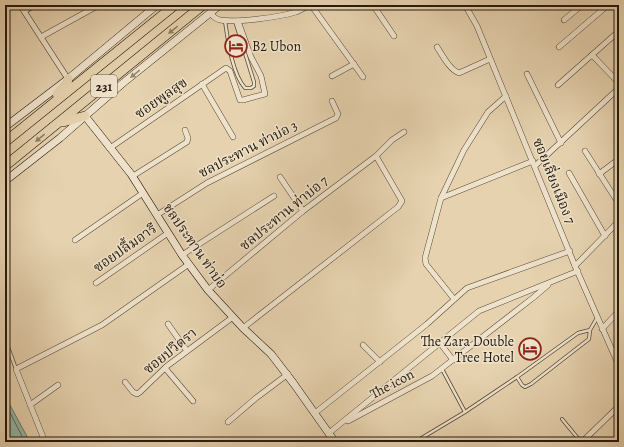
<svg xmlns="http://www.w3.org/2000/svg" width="624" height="447" viewBox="0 0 624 447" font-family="Alegreya,'Noto Serif Thai',serif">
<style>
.water{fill:#96b8a9;stroke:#69796a}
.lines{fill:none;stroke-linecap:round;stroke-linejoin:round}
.shore{stroke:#5e695a;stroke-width:1}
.lane-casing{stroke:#554835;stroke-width:4}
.street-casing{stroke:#554835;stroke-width:6}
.secondary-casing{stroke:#251a0c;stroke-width:8}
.highway-casing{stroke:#251a0c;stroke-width:10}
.lane{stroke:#efe2cb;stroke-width:2.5}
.street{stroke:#efe2cb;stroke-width:5}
.secondary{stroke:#efe2cb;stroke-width:7}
.highway{stroke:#e6d2af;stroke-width:9}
.oneway{fill:#8f7f66}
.oneway2{fill:#948875}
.labels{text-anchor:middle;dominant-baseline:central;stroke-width:3;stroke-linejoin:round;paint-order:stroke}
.shield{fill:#efe2cb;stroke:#625645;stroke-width:1}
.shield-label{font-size:13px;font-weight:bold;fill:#251a0c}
.poi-label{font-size:14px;fill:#251a0c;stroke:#efe2cb;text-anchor:start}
.street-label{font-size:14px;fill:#251a0c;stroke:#efe2cb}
</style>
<rect width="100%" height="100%" fill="#e6d2af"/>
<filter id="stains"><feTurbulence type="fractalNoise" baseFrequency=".005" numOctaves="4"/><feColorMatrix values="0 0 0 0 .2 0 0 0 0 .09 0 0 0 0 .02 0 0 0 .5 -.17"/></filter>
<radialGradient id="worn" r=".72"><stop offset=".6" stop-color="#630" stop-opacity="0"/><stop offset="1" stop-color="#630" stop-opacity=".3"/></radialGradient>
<!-- water -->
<polygon class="water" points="5,396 30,442 5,442"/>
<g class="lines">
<!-- shore -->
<polyline class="shore" points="5,403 25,442"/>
<!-- lane casing -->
<g class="lane-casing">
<g id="lane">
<polyline points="25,12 37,5"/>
<path d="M225 21C228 41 232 73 245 88H251L254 86V82L235 21"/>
<polyline points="590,330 578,333 517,377 522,385 525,387 531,384 589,339 590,330 597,318"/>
<polyline points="5,339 16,369"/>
<polyline points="442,369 465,412"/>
<polyline points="562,419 581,442"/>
<polyline points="415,442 465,412 517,377"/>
</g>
</g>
<!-- street casing -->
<g class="street-casing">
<g id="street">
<polyline points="20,5 68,79"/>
<polyline points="311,5 363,77"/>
<polyline points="373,5 394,36"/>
<polyline points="417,5 419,7"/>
<polyline points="465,5 477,26 575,266 619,366"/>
<polyline points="530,7 533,5"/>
<path d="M210 13C213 16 215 19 220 20 236 23 280 17 296 12 301 10 306 7 310 5"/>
<polyline points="564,20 582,5"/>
<polyline points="41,37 99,5"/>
<path d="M437 47C443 56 449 69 459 73L490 59"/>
<polyline points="559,47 608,5"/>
<polyline points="592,55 619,83"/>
<polyline points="527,74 561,143"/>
<polyline points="332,76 354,64"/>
<polyline points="202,84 233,137"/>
<polyline points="558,85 619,31"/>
<polyline points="110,148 226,68 230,71 240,100 243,100 265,94 261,76 251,57 238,21"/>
<polyline points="585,151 619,204"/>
<polyline points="535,166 619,88"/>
<polyline points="569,173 605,236"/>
<polyline points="599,174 619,159"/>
<polyline points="133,176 187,142 188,138 185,130"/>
<polyline points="280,177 303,211"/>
<polyline points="441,198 533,161"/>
<polyline points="157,215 207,183 336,118 338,114 332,101"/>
<polyline points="75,240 143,193"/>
<polyline points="182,255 274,196"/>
<polyline points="575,266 619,221"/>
<polyline points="96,283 168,233"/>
<polyline points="208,290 303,211 376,156 392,140 404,132"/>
<polyline points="454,299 426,264 425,258 441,198 464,150 488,112 506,96"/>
<polyline points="168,324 187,351"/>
<polyline points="243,328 398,207 402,201 376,156"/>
<polyline points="602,329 619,311"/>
<polyline points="440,343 453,360"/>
<polyline points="363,345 380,362"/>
<polyline points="165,368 193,401"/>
<polyline points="125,382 133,392 137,394 140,392 167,366 233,317"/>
<polyline points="30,405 58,385"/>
<polyline points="315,413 427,324 467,288 570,251"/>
<polyline points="348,421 432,376 534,297 548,285"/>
<polyline points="228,422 256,398 288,374"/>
<polyline points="329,433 479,311 578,271"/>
<polyline points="45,442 16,369 102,325 189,264"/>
<polyline points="582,442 619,406"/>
</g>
</g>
<!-- secondary casing -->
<g class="secondary-casing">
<g id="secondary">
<polyline points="85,116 131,174 182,255 208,290 243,328 271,354 294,384 335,442"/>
<polyline points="5,127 68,79 157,5"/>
<polyline points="5,181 60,138 123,83 220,5"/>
</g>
</g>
<!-- highway casing -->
<g class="highway-casing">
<g id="highway">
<polyline points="57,94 67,83 68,79"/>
<polyline points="63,122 85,116"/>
<polyline points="5,142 175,5"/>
<polyline points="5,166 203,5"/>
</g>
</g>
<!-- lane -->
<use href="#lane" class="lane"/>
<!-- street -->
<use href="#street" class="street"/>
<!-- secondary -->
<use href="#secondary" class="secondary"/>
<!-- highway -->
<use href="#highway" class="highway"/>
</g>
<!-- one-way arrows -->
<defs><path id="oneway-solid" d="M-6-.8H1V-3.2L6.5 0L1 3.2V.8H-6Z"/></defs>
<g class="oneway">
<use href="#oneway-solid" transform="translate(173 30) rotate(141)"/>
<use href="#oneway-solid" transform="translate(40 138) rotate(141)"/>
</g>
<use class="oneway2" href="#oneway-solid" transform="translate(135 74) rotate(141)"/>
<!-- icons -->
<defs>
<g id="hotel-ring" transform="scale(1.15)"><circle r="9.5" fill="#efe2cb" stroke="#8f2418" stroke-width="1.5"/><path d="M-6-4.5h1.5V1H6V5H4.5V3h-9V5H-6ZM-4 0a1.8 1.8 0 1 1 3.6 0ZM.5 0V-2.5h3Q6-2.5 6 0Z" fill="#8f2418"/></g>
</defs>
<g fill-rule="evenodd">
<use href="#hotel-ring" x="236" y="46"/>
<use href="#hotel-ring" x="530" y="349"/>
</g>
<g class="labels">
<!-- shield labels -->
<rect class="shield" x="91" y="75" width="26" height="22" rx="3"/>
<g class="shield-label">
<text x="104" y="86">231</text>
</g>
<!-- poi labels -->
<g class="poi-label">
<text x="252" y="46">B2 Ubon</text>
<text x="514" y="341" text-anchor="end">The Zara Double<tspan x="514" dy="16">Tree Hotel</tspan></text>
</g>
<!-- street labels -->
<g class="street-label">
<text transform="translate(161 98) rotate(-35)">ซอยพูลสุข</text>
<text transform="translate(248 149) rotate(-27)">ชลประทาน ท่าบ่อ 3</text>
<text transform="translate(554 181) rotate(68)">ซอยเลี่ยงเมือง 7</text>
<text transform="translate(284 213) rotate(-39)">ชลประทาน ท่าบ่อ 7</text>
<text transform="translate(195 246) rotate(55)">ชลประทาน ท่าบ่อ</text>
<text transform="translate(125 248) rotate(-35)">ซอยปลื้มอารี</text>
<text transform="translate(170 351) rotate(-39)">ซอยปวิตรา</text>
<text transform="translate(392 384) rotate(-28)">The icon</text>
</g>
</g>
<!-- margin -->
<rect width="624" height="447" fill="none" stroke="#e6d2af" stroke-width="20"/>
<rect x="6" y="6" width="612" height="435" fill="none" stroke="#251a0c" stroke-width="2"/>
<rect x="10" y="10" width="604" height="427" fill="none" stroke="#251a0c"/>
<rect width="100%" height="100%" filter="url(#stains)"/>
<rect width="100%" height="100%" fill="url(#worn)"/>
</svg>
